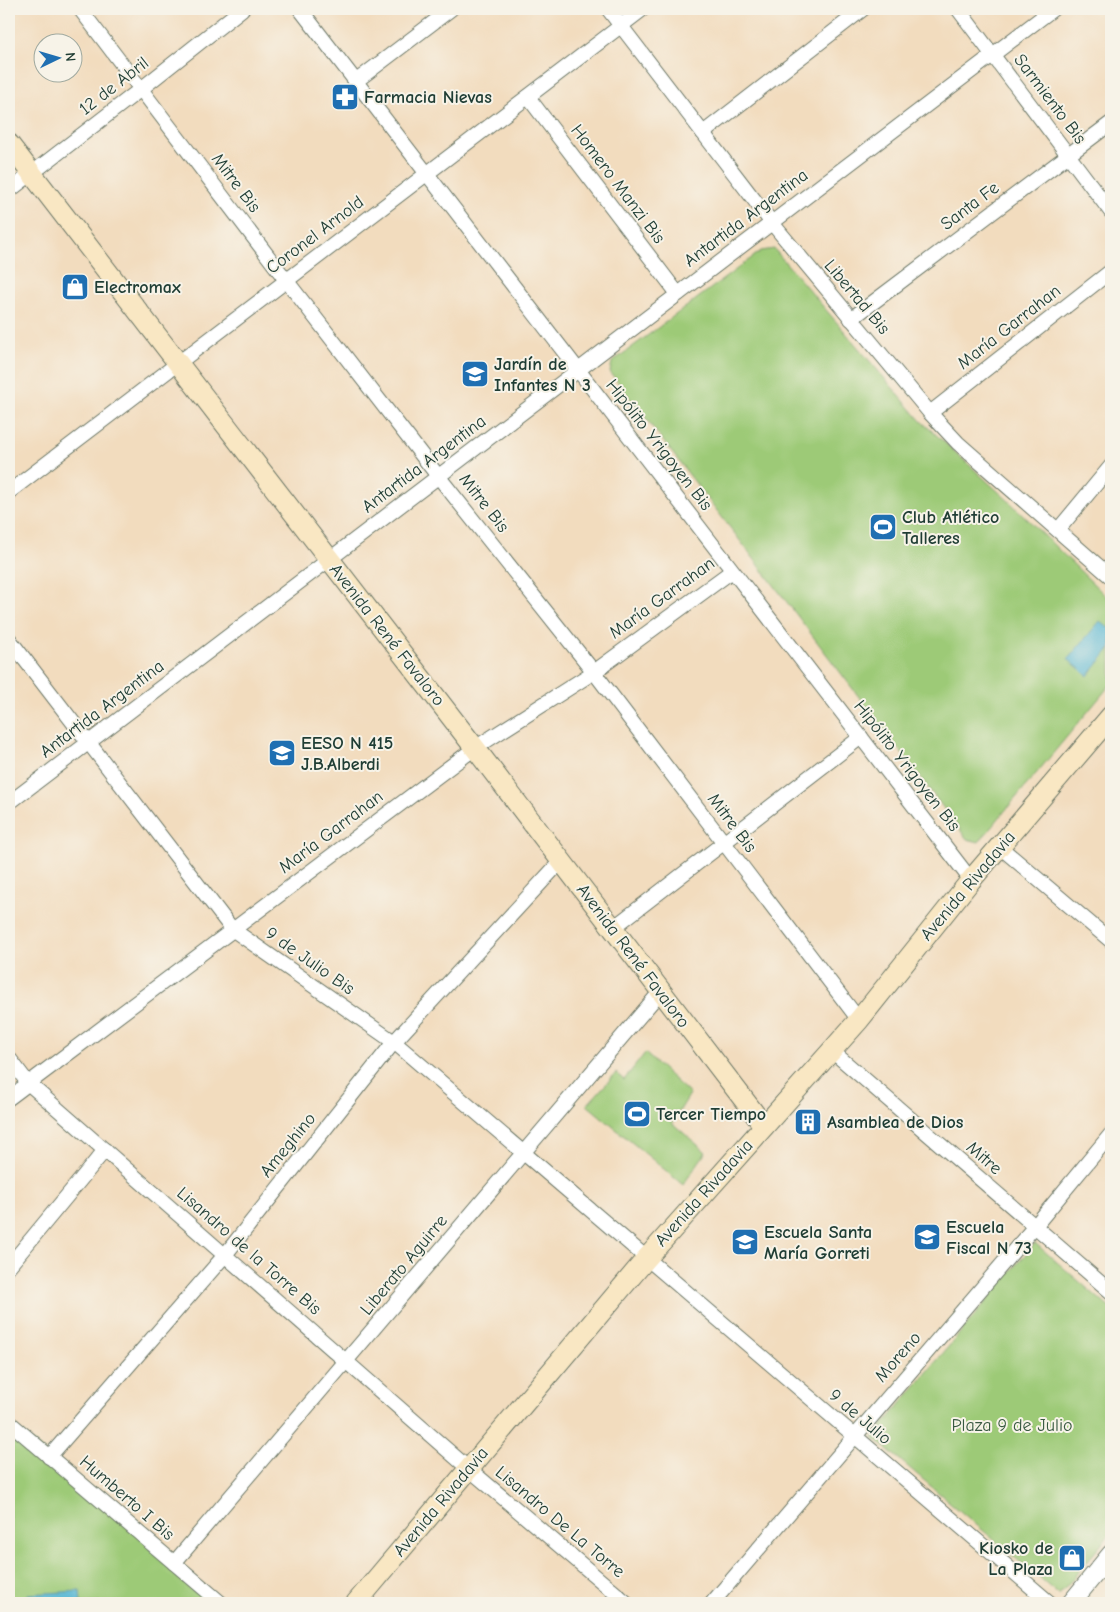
<svg xmlns="http://www.w3.org/2000/svg" width="1120" height="1612" viewBox="0 0 1120 1612" font-family="'Comic Neue',sans-serif">
<style>
.green{fill:#9dca77;stroke:#5e8456}
.water{fill:#54b6d3;stroke:#3a7a84}
.lines{fill:none;stroke-linecap:round;stroke-linejoin:round}
.minor-casing{stroke:#697564;stroke-width:16}
.tertiary-casing{stroke:#697564;stroke-width:20}
.secondary-casing{stroke:#697564;stroke-width:22}
.minor{stroke:#fff;stroke-width:14}
.tertiary{stroke:#fff;stroke-width:18}
.secondary{stroke:#f9e7c3;stroke-width:20}
.labels{text-anchor:middle;dominant-baseline:central;stroke-width:4;stroke-linejoin:round;paint-order:stroke}
.street-label{font-size:18px;fill:#1f3d34;stroke:#f7f3e8}
.poi-label{font-size:18px;font-weight:bold;fill:#1f3d34;stroke:#f7f3e8;text-anchor:start}
.park-label{font-size:18px;fill:#385941;stroke:#f7f3e8}
</style>
<rect width="100%" height="100%" fill="#f7f3e8"/>
<filter id="ink" filterUnits="userSpaceOnUse"><feTurbulence type="fractalNoise" baseFrequency=".02" numOctaves="2"/><feDisplacementMap in="SourceGraphic" scale="10" xChannelSelector="R" yChannelSelector="G"/><feConvolveMatrix kernelMatrix="1 2 1 2 8 2 1 2 1" color-interpolation-filters="sRGB"/></filter>
<filter id="wash" filterUnits="userSpaceOnUse"><feTurbulence type="fractalNoise" baseFrequency=".0096" numOctaves="4" result="noise"/><feDisplacementMap in="SourceGraphic" scale="20" xChannelSelector="R" yChannelSelector="G"/><feGaussianBlur stdDeviation="1.12" result="paint"/><feColorMatrix in="noise" values="0 0 0 0 0 0 0 0 0 0 0 0 0 0 0 0 0 1.4 0 .05"/><feComposite in="paint" operator="in"/></filter>
<g filter="url(#wash)">
<rect width="100%" height="100%" fill="#f2dcbe"/>
<!-- green -->
<g class="green">
<polygon points="774,249 921,421 1012,504 1111,601 1111,684 979,842 967,839 748,551 610,372 612,362 761,251"/>
<polygon points="645,1053 690,1094 672,1123 706,1152 683,1185 587,1105 616,1073 624,1080"/>
<polygon points="1035,1243 1111,1309 1111,1533 1059,1595 873,1437"/>
<polygon points="9,1422 221,1603 9,1603"/>
</g>
<!-- water -->
<g class="water">
<polygon points="1100,621 1111,630 1111,648 1088,676 1068,659"/>
<polygon points="80,1591 81,1603 29,1603 28,1594"/>
</g>
</g>
<g filter="url(#ink)">
<g class="lines">
<!-- minor casing -->
<g class="minor-casing">
<g id="minor">
<polyline points="80,9 286,280 438,476 594,672 859,1020"/>
<polyline points="300,9 971,880"/>
<polyline points="608,9 772,223 930,413 958,443 1111,577"/>
<polyline points="958,9 1111,212"/>
<polyline points="355,82 451,9"/>
<polyline points="528,97 678,294"/>
<polyline points="703,133 863,9"/>
<polyline points="9,191 141,89 242,9"/>
<polyline points="851,319 1111,123"/>
<polyline points="930,413 1111,271"/>
<polyline points="9,492 643,9"/>
<polyline points="1058,530 1111,466"/>
<polyline points="9,639 232,929 394,1042 1050,1603"/>
<polyline points="9,803 1053,9"/>
<polyline points="1000,847 1111,941"/>
<polyline points="613,928 861,737"/>
<polyline points="832,1051 1111,1292"/>
<polyline points="9,1058 28,1083 469,1469 627,1603"/>
<polyline points="9,1098 475,748 594,672 732,571"/>
<polyline points="9,1266 105,1150"/>
<polyline points="9,1422 221,1603"/>
<polyline points="49,1457 225,1255 394,1042 561,861"/>
<polyline points="174,1563 661,991"/>
<polyline points="712,1603 1035,1226 1111,1134"/>
</g>
</g>
<!-- tertiary casing -->
<g class="tertiary-casing">
<polyline id="tertiary" points="1071,1603 1111,1554"/>
</g>
<!-- secondary casing -->
<g class="secondary-casing">
<g id="secondary">
<polyline points="9,144 475,748 764,1126"/>
<polyline points="356,1603 646,1259 859,1020 971,880 1111,716"/>
</g>
</g>
<!-- minor -->
<use href="#minor" class="minor"/>
<!-- tertiary -->
<use href="#tertiary" class="tertiary"/>
<!-- secondary -->
<use href="#secondary" class="secondary"/>
</g>
</g>
<!-- icons -->
<defs>
<g id="pharmacy-square" transform="scale(1.4375)"><rect x="-9" y="-9" width="18" height="18" rx="4" fill="#1f6fb2" stroke="#f7f3e8"/><path d="M-2-6h4v4h4v4h-4v4h-4v-4h-4v-4h4Z" fill="#fff"/></g>
<g id="shop-square" transform="scale(1.4375)"><rect x="-9" y="-9" width="18" height="18" rx="4" fill="#1f6fb2" stroke="#f7f3e8"/><path d="M-5-2.5h2.3a2.7 3.5 0 0 1 5.4 0H5L5.5 6h-11ZM-1.5-2.5h3a1.5 2.3 0 0 0-3 0Z" fill="#fff"/></g>
<g id="school-square" transform="scale(1.4375)"><rect x="-9" y="-9" width="18" height="18" rx="4" fill="#1f6fb2" stroke="#f7f3e8"/><path d="M0-5L7-2L0 1L-7-2ZM-4 1L0 2.5L4 1V4Q0 6-4 4Z" fill="#fff"/></g>
<g id="stadium-square" transform="scale(1.4375)"><rect x="-9" y="-9" width="18" height="18" rx="4" fill="#1f6fb2" stroke="#f7f3e8"/><path d="M0-5a6.5 5 0 1 0 0 10a6.5 5 0 1 0 0-10ZM-3.5-1.8h7v3.6h-7Z" fill="#fff"/></g>
<g id="building-square" transform="scale(1.4375)"><rect x="-9" y="-9" width="18" height="18" rx="4" fill="#1f6fb2" stroke="#f7f3e8"/><path d="M-4-6H4V6H1V3H-1V6H-4ZM-2.5-4.3h1.7v1.8h-1.7ZM.8-4.3h1.7v1.8H.8ZM-2.5-1h1.7V.8h-1.7ZM.8-1h1.7V.8H.8Z" fill="#fff"/></g>
</defs>
<g fill-rule="evenodd">
<use href="#pharmacy-square" x="345" y="97"/>
<use href="#shop-square" x="75" y="287"/>
<use href="#school-square" x="475" y="374"/>
<use href="#stadium-square" x="883" y="527"/>
<use href="#school-square" x="282" y="753"/>
<use href="#stadium-square" x="637" y="1114"/>
<use href="#building-square" x="808" y="1122"/>
<use href="#school-square" x="927" y="1237"/>
<use href="#school-square" x="745" y="1242"/>
<use href="#shop-square" x="1072" y="1558"/>
</g>
<g class="labels">
<!-- street labels -->
<g class="street-label">
<text transform="translate(114 86) rotate(-38)">12 de Abril</text>
<text transform="translate(1050 99) rotate(53)">Sarmiento Bis</text>
<text transform="translate(236 183) rotate(53)">Mitre Bis</text>
<text transform="translate(618 184) rotate(53)">Homero Manzi Bis</text>
<text transform="translate(970 206) rotate(-37)">Santa Fe</text>
<text transform="translate(746 218) rotate(-37)">Antartida Argentina</text>
<text transform="translate(315 235) rotate(-37)">Coronel Arnold</text>
<text transform="translate(857 297) rotate(50)">Libertad Bis</text>
<text transform="translate(1009 327) rotate(-38)">María Garrahan</text>
<text transform="translate(659 445) rotate(52)">Hipólito Yrigoyen Bis</text>
<text transform="translate(424 464) rotate(-37)">Antartida Argentina</text>
<text transform="translate(484 503) rotate(52)">Mitre Bis</text>
<text transform="translate(662 598) rotate(-36)">María Garrahan</text>
<text transform="translate(387 635) rotate(52)">Avenida René Favaloro</text>
<text transform="translate(102 709) rotate(-37)">Antartida Argentina</text>
<text transform="translate(907 766) rotate(52)">Hipólito Yrigoyen Bis</text>
<text transform="translate(732 823) rotate(53)">Mitre Bis</text>
<text transform="translate(331 832) rotate(-37)">María Garrahan</text>
<text transform="translate(968 886) rotate(-50)">Avenida Rivadavia</text>
<text transform="translate(633 956) rotate(53)">Avenida René Favaloro</text>
<text transform="translate(310 961) rotate(35)">9 de Julio Bis</text>
<text transform="translate(288 1145) rotate(-51)">Ameghino</text>
<text transform="translate(984 1158) rotate(41)">Mitre</text>
<text transform="translate(704 1193) rotate(-48)">Avenida Rivadavia</text>
<text transform="translate(249 1251) rotate(41)">Lisandro de la Torre Bis</text>
<text transform="translate(404 1265) rotate(-50)">Liberato Aguirre</text>
<text transform="translate(898 1357) rotate(-49)">Moreno</text>
<text transform="translate(860 1417) rotate(40)">9 de Julio</text>
<text transform="translate(127 1498) rotate(41)">Humberto I Bis</text>
<text transform="translate(441 1502) rotate(-50)">Avenida Rivadavia</text>
<text transform="translate(560 1522) rotate(40)">Lisandro De La Torre</text>
</g>
<!-- poi labels -->
<g class="poi-label">
<text x="364" y="97">Farmacia Nievas</text>
<text x="94" y="287">Electromax</text>
<text x="494" y="364">Jardín de<tspan x="494" dy="21">Infantes N 3</tspan></text>
<text x="902" y="517">Club Atlético<tspan x="902" dy="21">Talleres</tspan></text>
<text x="301" y="743">EESO N 415<tspan x="301" dy="21">J.B.Alberdi</tspan></text>
<text x="656" y="1114">Tercer Tiempo</text>
<text x="827" y="1122">Asamblea de Dios</text>
<text x="946" y="1227">Escuela<tspan x="946" dy="21">Fiscal N 73</tspan></text>
<text x="764" y="1232">Escuela Santa<tspan x="764" dy="21">María Gorreti</tspan></text>
<text x="1053" y="1548" text-anchor="end">Kiosko de<tspan x="1053" dy="21">La Plaza</tspan></text>
</g>
<!-- park labels -->
<g class="park-label">
<text x="1012" y="1425">Plaza 9 de Julio</text>
</g>
</g>
<!-- margin -->
<rect width="1120" height="1612" fill="none" stroke="#f7f3e8" stroke-width="30"/>
<!-- north arrow -->
<g transform="translate(58 58) rotate(85)"><circle r="24" fill="#f7f3e8" stroke="#a1aaa0"/>
<path d="M0-4L9 19L0 12L-9 19Z" fill="#1f6fb2"/>
<text y="-8" font-size="14" font-weight="bold" text-anchor="middle" fill="#1f3d34">N</text>
</g>
</svg>
